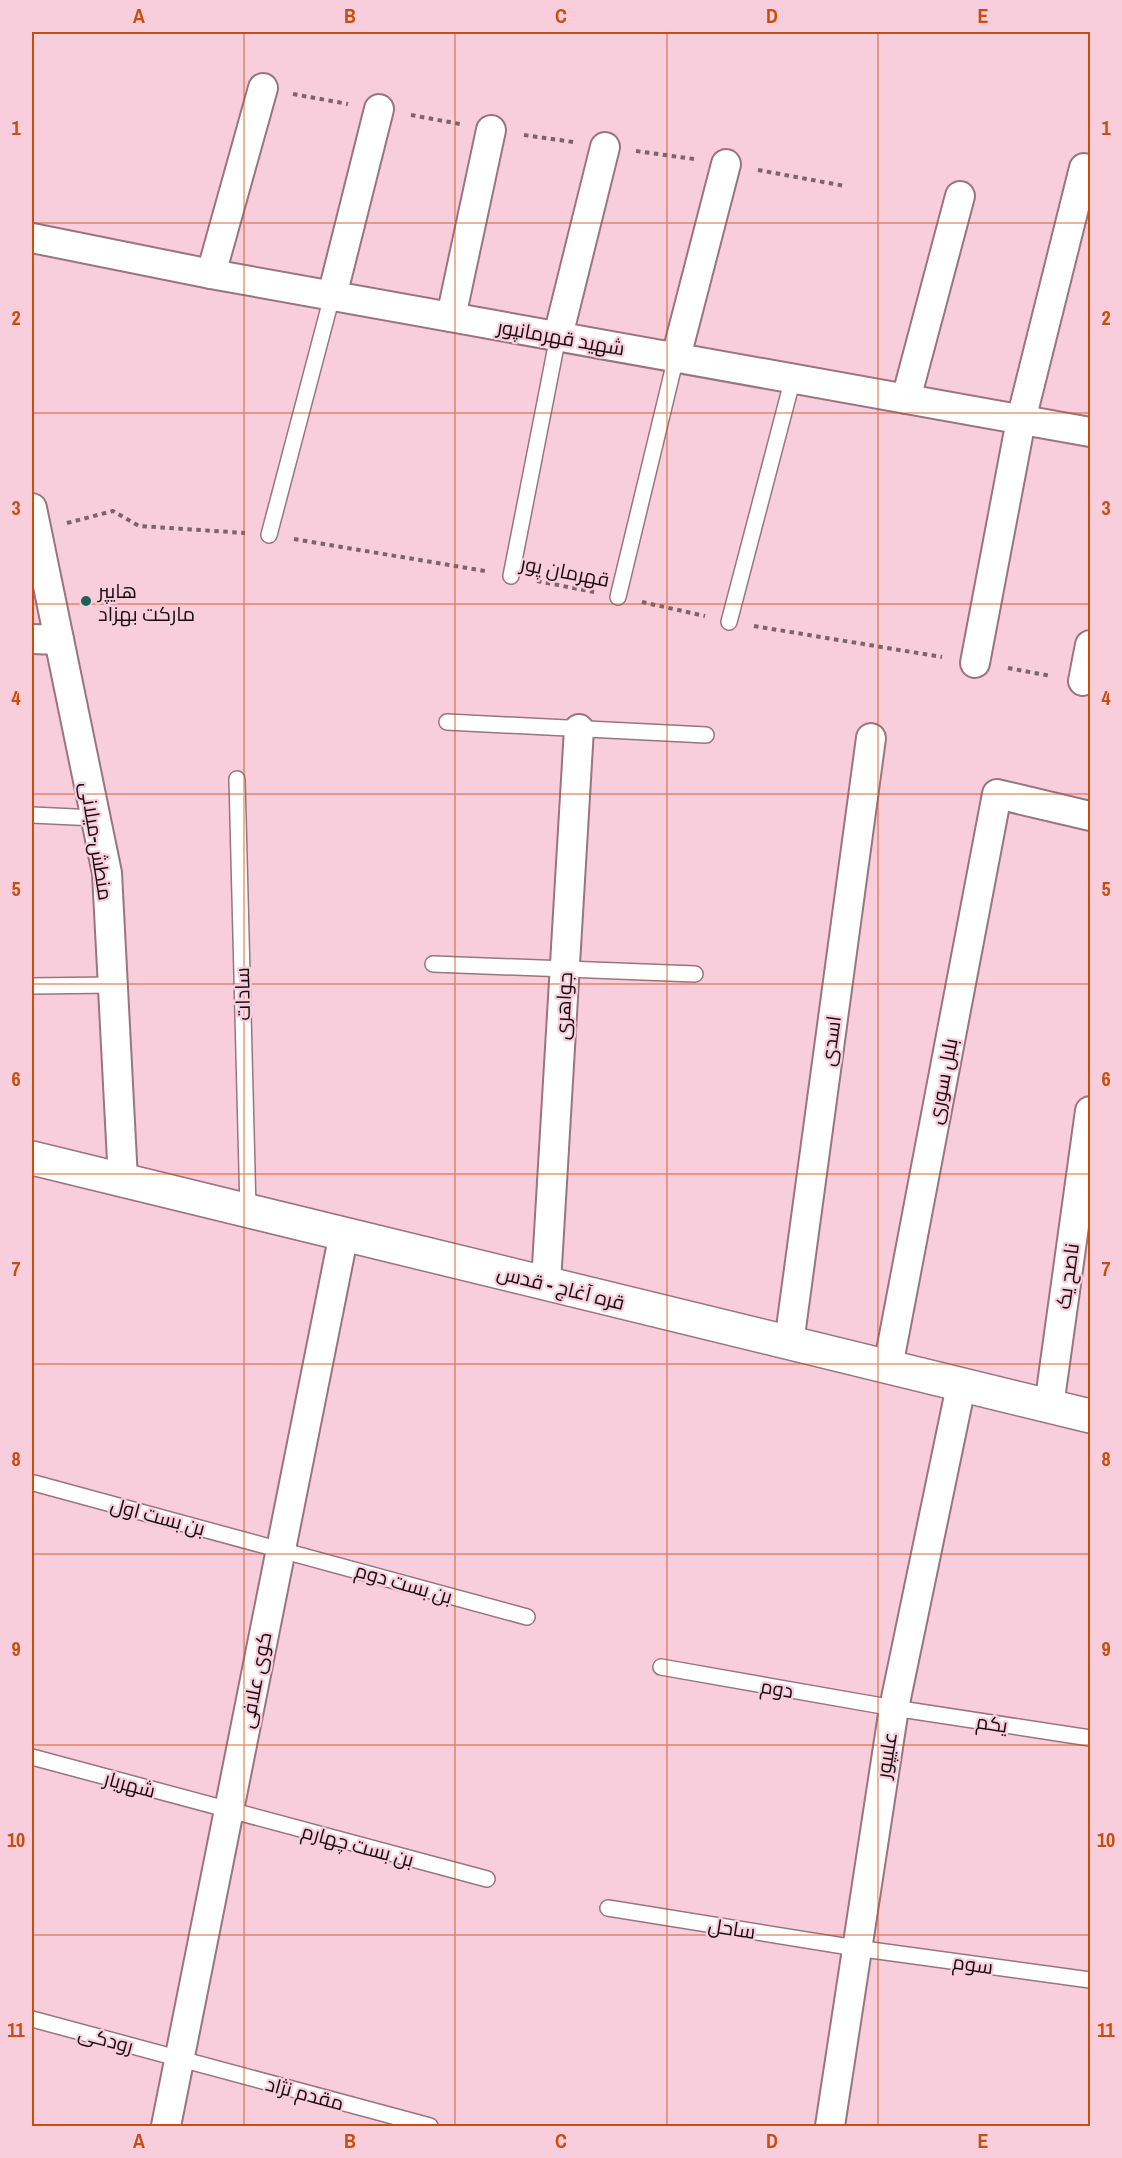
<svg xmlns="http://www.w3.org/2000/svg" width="1122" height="2158" viewBox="0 0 1122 2158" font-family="'Archivo Narrow',Cairo,sans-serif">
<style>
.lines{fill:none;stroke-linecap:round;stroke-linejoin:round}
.service-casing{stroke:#9a7481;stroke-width:18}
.minor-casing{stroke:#9a7481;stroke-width:32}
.primary-casing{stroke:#9a7481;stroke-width:36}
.path{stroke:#7e636d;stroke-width:4;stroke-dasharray:4.5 4.5;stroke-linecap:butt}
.service{stroke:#fff;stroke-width:15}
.minor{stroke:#fff;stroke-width:28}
.primary{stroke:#fff;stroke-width:33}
.grid{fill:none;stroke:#c94d0c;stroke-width:1.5;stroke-opacity:0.55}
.poi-dot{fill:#1e6254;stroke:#f8cddc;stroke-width:2}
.labels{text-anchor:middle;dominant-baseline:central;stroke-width:4.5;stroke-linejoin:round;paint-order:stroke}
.street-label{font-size:20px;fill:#170a0f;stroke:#f8cddc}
.poi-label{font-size:20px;fill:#170a0f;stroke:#f8cddc;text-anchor:start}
.neatline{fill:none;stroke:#c94d0c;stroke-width:2}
.grid-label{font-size:20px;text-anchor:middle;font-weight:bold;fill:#c94d0c}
</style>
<rect width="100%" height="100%" fill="#f8cddc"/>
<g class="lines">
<!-- service casing -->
<g class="service-casing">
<g id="service">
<polyline points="269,535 332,296"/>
<polyline points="511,576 558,336"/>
<polyline points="618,597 676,357"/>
<polyline points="729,622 793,378"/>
<polyline points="447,722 706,735"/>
<polyline points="237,779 248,1210"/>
<polyline points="32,815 96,818"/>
<polyline points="433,964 695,974"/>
<polyline points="32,986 113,985"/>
<polyline points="34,1483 527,1617"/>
<polyline points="661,1667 894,1708 1090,1738"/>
<polyline points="32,1757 487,1879"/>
<polyline points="608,1908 856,1948 1090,1980"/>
<polyline points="32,2019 430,2126"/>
</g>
</g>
<!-- minor casing -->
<g class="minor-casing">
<g id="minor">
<polyline points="32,238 211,274 1090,432"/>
<polyline points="211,274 263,88"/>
<polyline points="332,296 379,109"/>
<polyline points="451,317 491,130"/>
<polyline points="558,336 605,147"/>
<polyline points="676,357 726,164"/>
<polyline points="906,399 960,196"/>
<polyline points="32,508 107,873 123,1180"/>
<polyline points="32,639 59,640"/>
<polyline points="975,663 1021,420 1084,168"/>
<polyline points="1083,681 1090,645"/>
<polyline points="546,1283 579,729"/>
<polyline points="789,1343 871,738"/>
<polyline points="888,1367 997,794 1090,816"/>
<polyline points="1049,1406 1090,1111"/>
<polyline points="166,2126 344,1233"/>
<polyline points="830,2126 894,1708 961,1386"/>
</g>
</g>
<!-- primary casing -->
<g class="primary-casing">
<polyline id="primary" points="32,1158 1090,1416"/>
</g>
<!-- path -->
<g class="path">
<polyline points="293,94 348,104"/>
<polyline points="411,115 460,124"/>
<polyline points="524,135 573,142"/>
<polyline points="636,151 694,159"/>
<polyline points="758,170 845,186"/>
<polyline points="67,523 113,511 139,526 245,533"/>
<polyline points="294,539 485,571"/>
<polyline points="537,581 594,592"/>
<polyline points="642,602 705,616"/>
<polyline points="754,626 942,657"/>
<polyline points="1008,668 1051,676"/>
</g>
<!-- service -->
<use href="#service" class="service"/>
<!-- minor -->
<use href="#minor" class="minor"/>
<!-- primary -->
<use href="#primary" class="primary"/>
</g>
<!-- grid -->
<path class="grid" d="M244 32V2126M455 32V2126M667 32V2126M878 32V2126M32 223H1090M32 413H1090M32 604H1090M32 794H1090M32 984H1090M32 1174H1090M32 1364H1090M32 1554H1090M32 1745H1090M32 1935H1090"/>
<!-- markers -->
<circle class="poi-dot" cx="86" cy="601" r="6"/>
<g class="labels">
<!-- street labels -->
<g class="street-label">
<text transform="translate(561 337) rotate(10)">شهید قهرمانپور</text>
<text transform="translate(565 571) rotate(11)">قهرمان پور</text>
<text transform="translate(97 841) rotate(81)">منطش-میلانی</text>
<text transform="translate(242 994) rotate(-91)">سادات</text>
<text transform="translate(563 1006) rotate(-87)">جواهری</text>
<text transform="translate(830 1041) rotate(-82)">اسدی</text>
<text transform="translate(942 1081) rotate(-79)">بلبل سوری</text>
<text transform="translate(1067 1276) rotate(-82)">ناصح یک</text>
<text transform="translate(561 1287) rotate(14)">قره آغاج - قدس</text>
<text transform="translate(158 1516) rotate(15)">بن بست اول</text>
<text transform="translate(404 1583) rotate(16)">بن بست دوم</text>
<text transform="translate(255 1680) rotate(-79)">کوی علافی</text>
<text transform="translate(777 1688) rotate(10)">دوم</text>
<text transform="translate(992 1723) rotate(9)">یکم</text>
<text transform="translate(886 1755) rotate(-81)">علیپور</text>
<text transform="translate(130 1784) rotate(15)">شهریار</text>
<text transform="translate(358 1845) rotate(15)">بن بست چهارم</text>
<text transform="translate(732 1928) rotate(9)">ساحل</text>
<text transform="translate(973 1964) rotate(8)">سوم</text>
<text transform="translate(106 2039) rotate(15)">رودکی</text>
<text transform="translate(305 2093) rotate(15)">مقدم نژاد</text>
</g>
<!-- poi labels -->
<g class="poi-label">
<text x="98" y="590">هایپر<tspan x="98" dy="23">مارکت بهزاد</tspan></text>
</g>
</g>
<!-- border -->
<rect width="1122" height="2158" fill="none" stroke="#f8cddc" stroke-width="66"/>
<rect x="33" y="33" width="1056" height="2092" class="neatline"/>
<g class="grid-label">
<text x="139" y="23">A</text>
<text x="350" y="23">B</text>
<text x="561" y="23">C</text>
<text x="772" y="23">D</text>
<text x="983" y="23">E</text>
<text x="16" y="135">1</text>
<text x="1106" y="135">1</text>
<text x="16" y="325">2</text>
<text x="1106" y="325">2</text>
<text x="16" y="515">3</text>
<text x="1106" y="515">3</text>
<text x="16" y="705">4</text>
<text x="1106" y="705">4</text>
<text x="16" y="896">5</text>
<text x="1106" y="896">5</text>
<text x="16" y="1086">6</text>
<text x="1106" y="1086">6</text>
<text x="16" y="1276">7</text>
<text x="1106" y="1276">7</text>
<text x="16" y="1466">8</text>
<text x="1106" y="1466">8</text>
<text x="16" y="1656">9</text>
<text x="1106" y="1656">9</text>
<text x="16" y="1847">10</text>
<text x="1106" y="1847">10</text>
<text x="16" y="2037">11</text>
<text x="1106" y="2037">11</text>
<text x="139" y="2148">A</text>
<text x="350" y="2148">B</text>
<text x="561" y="2148">C</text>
<text x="772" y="2148">D</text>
<text x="983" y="2148">E</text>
</g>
</svg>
